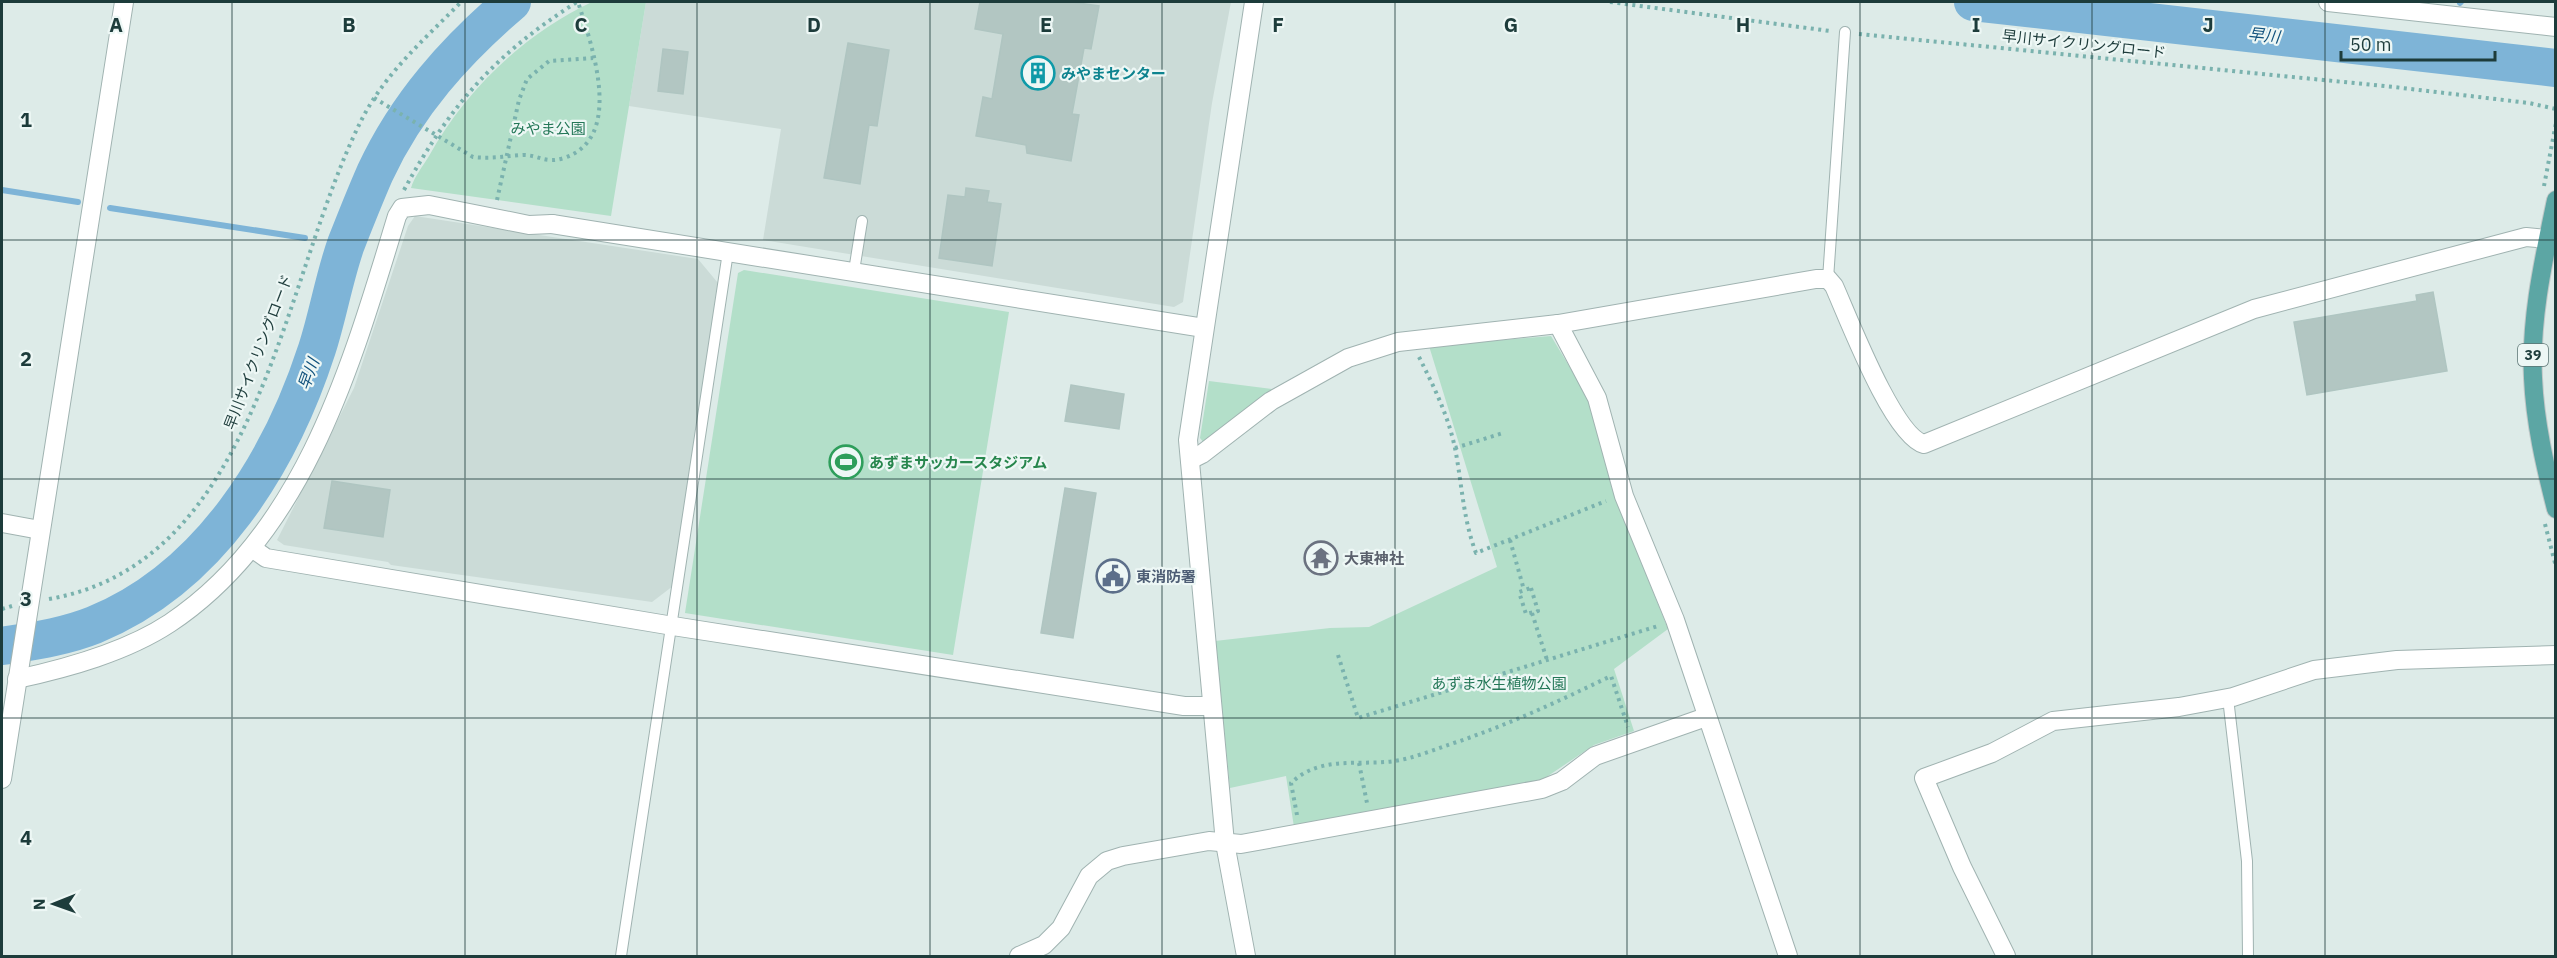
<svg xmlns="http://www.w3.org/2000/svg" width="2557" height="958" viewBox="0 0 2557 958" font-family="'IBM Plex Sans','Noto Sans JP',sans-serif">
<style>
.built{fill:#cbdbd7}
.green{fill:#b3dfc9}
.lines{fill:none;stroke-linecap:round;stroke-linejoin:round}
.stream{stroke:#7eb4d7;stroke-width:6}
.river{stroke:#7eb4d7;stroke-width:38}
.building{fill:#b2c6c2;stroke:#afc5c1;stroke-width:1.5}
.service-casing{stroke:#a0b3b1;stroke-width:12}
.minor-casing{stroke:#a0b3b1;stroke-width:20}
.tertiary-casing{stroke:#a0b3b1;stroke-width:20}
.primary-casing{stroke:#c0c8c8;stroke-width:20}
.path{stroke:#7ab2ae;stroke-width:4;stroke-dasharray:3 4.5;stroke-linecap:butt}
.service{stroke:#fff;stroke-width:10}
.minor{stroke:#fff;stroke-width:18}
.tertiary{stroke:#fff;stroke-width:18}
.primary{stroke:#5ca6a4;stroke-width:18}
.grid{fill:none;stroke:#1d3c3b;stroke-width:1.5;stroke-opacity:0.55}
.labels{text-anchor:middle;dominant-baseline:central;stroke-width:4.5;stroke-linejoin:round;paint-order:stroke}
.shield{fill:#edf7f5;stroke:#5b7473;stroke-width:1.5}
.shield-label{font-size:14px;font-weight:bold;fill:#1d3c3b}
.street-label{font-size:15px;fill:#1d3c3b;stroke:#edf7f5}
.culture-label{font-size:15px;font-weight:bold;fill:#0d838f;stroke:#edf7f5;text-anchor:start}
.park-label{font-size:15px;fill:#237757;stroke:#edf7f5}
.leisure-label{font-size:15px;font-weight:bold;fill:#27864d;stroke:#edf7f5;text-anchor:start}
.worship-label{font-size:15px;font-weight:bold;fill:#5b616d;stroke:#edf7f5;text-anchor:start}
.service-label{font-size:15px;font-weight:bold;fill:#4e5e75;stroke:#edf7f5;text-anchor:start}
.water-label{font-size:16px;font-style:italic;fill:#11527d;stroke:#edf7f5}
.grid-label{font-size:20px;text-anchor:middle;font-weight:bold;fill:#1d3c3b;stroke:#edf7f5;stroke-width:4.5;stroke-linejoin:round;paint-order:stroke}
</style>
<rect width="100%" height="100%" fill="#ddebe8"/>
<!-- built -->
<g class="built">
<polygon points="646,2 1231,2 1212,103 1183,302 1174,307 763,240 781,129 629,106"/>
<polygon points="415,216 698,259 718,283 673,586 652,602 391,565 388,562 284,545 277,540 354,388 408,226"/>
</g>
<!-- green -->
<g class="green">
<path d="M592 2H646L611 216 411 188C414 177 423 166 429 156 466 90 524 34 592 2Z"/>
<polygon points="744,270 1009,312 953,655 685,613 738,273"/>
<polygon points="1551,336 1592,404 1612,489 1668,629 1614,669 1634,731 1594,745 1539,782 1294,827 1286,776 1230,788 1215,641 1330,628 1369,627 1497,567 1429,346"/>
<polygon points="1209,381 1272,389 1204,443 1200,438"/>
</g>
<g class="lines">
<!-- stream -->
<g class="stream">
<polyline points="2460,3 2461,2"/>
<polyline points="2,190 78,202"/>
<polyline points="110,208 305,238"/>
<polyline points="330,245 345,246"/>
</g>
<!-- river -->
<g class="river">
<polyline points="1973,2 2556,68"/>
<path d="M2 646C33 641 64 637 94 625 209 578 280 463 317 349 328 315 334 278 346 244 355 221 365 196 375 173 407 104 455 51 512 2"/>
</g>
</g>
<!-- building -->
<g class="building">
<polygon points="980,2 1071,2 1099,6 1091,49 1084,48 1072,114 1079,115 1071,161 1027,153 1026,145 976,136 983,97 992,99 1003,34 975,29"/>
<polygon points="848,43 889,50 877,126 869,125 860,184 824,178"/>
<polygon points="663,49 688,52 683,94 658,91"/>
<polygon points="966,188 989,191 987,202 1001,204 992,266 939,258 948,195 965,197"/>
<polygon points="2433,292 2447,371 2307,395 2294,322 2417,301 2416,295"/>
<polygon points="1071,385 1124,394 1119,429 1065,421"/>
<polygon points="332,481 390,490 383,537 324,528"/>
<polygon points="1065,488 1096,493 1073,638 1041,633"/>
</g>
<g class="lines">
<!-- service casing -->
<g class="service-casing">
<g id="service">
<polyline points="854,271 862,221"/>
<polyline points="1828,279 1845,32"/>
<polyline points="2228,698 2247,861 2248,956"/>
<polyline points="621,956 728,252"/>
</g>
</g>
<!-- minor casing -->
<g class="minor-casing">
<g id="minor">
<polyline points="1558,324 1597,398 1624,496 1675,620 1788,956"/>
<path d="M1190 460 1202 454 1271 401 1348 358 1398 342 1558 324 1816 279H1828L1834 286C1848 317 1893 436 1924 444L2254 309 2526 237 2548 239"/>
<polyline points="2,523 40,530"/>
<path d="M17 679C68 668 126 652 170 623 305 533 352 363 397 216L402 208 429 205 529 225 552 224"/>
<polyline points="2,779 124,2"/>
<polyline points="1019,956 1044,945 1061,928 1089,876 1107,861 1123,856 1209,841 1241,844 1542,789 1562,781 1595,756 1706,717"/>
<polyline points="2006,956 1962,867 1924,778 1992,753 2053,721 2179,707 2233,697 2314,670 2397,660 2556,655"/>
</g>
</g>
<!-- tertiary casing -->
<g class="tertiary-casing">
<g id="tertiary">
<polyline points="2328,2 2556,27"/>
<polyline points="552,224 1204,328"/>
<polyline points="252,548 266,558 673,626 1184,706 1212,706"/>
<polyline points="1246,956 1225,843 1188,440 1254,2"/>
</g>
</g>
<!-- primary casing -->
<g class="primary-casing">
<path id="primary" d="M2556 200C2544 258 2530 318 2533 378 2535 423 2545 466 2556 509"/>
</g>
<!-- path -->
<g class="path">
<polyline points="1610,2 1830,31"/>
<polyline points="1859,34 2394,87 2529,103 2556,109"/>
<path d="M374 98 473 157C491 159 506 156 523 155 539 155 545 164 564 158 625 138 592 46 578 2"/>
<polyline points="2544,186 2556,123"/>
<path d="M404 190C451 104 495 54 577 2"/>
<polyline points="497,200 519,100 527,79 549,61 593,58"/>
<path d="M1419 357C1434 387 1448 415 1455 448 1462 484 1463 519 1476 553L1606 501"/>
<polyline points="1455,448 1503,433"/>
<polyline points="2545,524 2556,567"/>
<polyline points="1510,540 1524,590"/>
<polygon points="1531,588 1538,611 1526,614 1519,592"/>
<path d="M49 599C260 563 282 276 362 119 386 72 425 39 461 2"/>
<polyline points="2,609 12,606"/>
<polyline points="1532,613 1547,660"/>
<polyline points="1338,655 1358,718 1658,626"/>
<polyline points="1359,763 1367,803"/>
<path d="M1297 815 1291 783C1320 755 1359 766 1395 761 1414 758 1433 750 1451 744 1508 725 1557 702 1611 676L1628 727"/>
</g>
<!-- service -->
<use href="#service" class="service"/>
<!-- minor -->
<use href="#minor" class="minor"/>
<!-- tertiary -->
<use href="#tertiary" class="tertiary"/>
<!-- primary -->
<use href="#primary" class="primary"/>
</g>
<!-- grid -->
<path class="grid" d="M232 2V956M465 2V956M697 2V956M930 2V956M1162 2V956M1395 2V956M1627 2V956M1860 2V956M2092 2V956M2325 2V956M2 240H2556M2 479H2556M2 718H2556"/>
<!-- icons -->
<defs>
<g id="building-ring" transform="scale(1.725)"><circle r="9.5" fill="#edf7f5" stroke="#0f9aa8" stroke-width="1.5"/><path d="M-4-6H4V6H1V3H-1V6H-4ZM-2.5-4.3h1.7v1.8h-1.7ZM.8-4.3h1.7v1.8H.8ZM-2.5-1h1.7V.8h-1.7ZM.8-1h1.7V.8H.8Z" fill="#0f9aa8"/></g>
<g id="stadium-ring" transform="scale(1.725)"><circle r="9.5" fill="#edf7f5" stroke="#2e9e5b" stroke-width="1.5"/><path d="M0-5a6.5 5 0 1 0 0 10a6.5 5 0 1 0 0-10ZM-3.5-1.8h7v3.6h-7Z" fill="#2e9e5b"/></g>
<g id="temple-ring" transform="scale(1.725)"><circle r="9.5" fill="#edf7f5" stroke="#6b7280" stroke-width="1.5"/><path d="M0-6L5-2H3V0L6.5 2.5H4V6H1.5V3h-3V6H-4V2.5H-6.5L-3 0V-2H-5Z" fill="#6b7280"/></g>
<g id="civic-ring" transform="scale(1.725)"><circle r="9.5" fill="#edf7f5" stroke="#5c6f8a" stroke-width="1.5"/><path d="M-.6-6.5H3V-4.5H.6V-3L4-1V1h2V6H-6V1h2V-1L-.6-3ZM-1.2 2.5V6h2.4V2.5Z" fill="#5c6f8a"/></g>
</defs>
<g fill-rule="evenodd">
<use href="#building-ring" x="1038" y="73"/>
<use href="#stadium-ring" x="846" y="462"/>
<use href="#temple-ring" x="1321" y="558"/>
<use href="#civic-ring" x="1113" y="576"/>
</g>
<g class="labels">
<!-- shield labels -->
<rect class="shield" x="2518" y="344" width="30" height="22" rx="4.5"/>
<g class="shield-label">
<text x="2533" y="355">39</text>
</g>
<!-- street labels -->
<g class="street-label">
<text transform="translate(2084 44) rotate(6)">早川サイクリングロード</text>
<text transform="translate(258 352) rotate(-69)">早川サイクリングロード</text>
</g>
<!-- culture labels -->
<g class="culture-label">
<text x="1061" y="73">みやまセンター</text>
</g>
<!-- park labels -->
<g class="park-label">
<text x="548" y="128">みやま公園</text>
<text x="1499" y="683">あずま水生植物公園</text>
</g>
<!-- leisure labels -->
<g class="leisure-label">
<text x="869" y="462">あずまサッカースタジアム</text>
</g>
<!-- worship labels -->
<g class="worship-label">
<text x="1344" y="558">大東神社</text>
</g>
<!-- service labels -->
<g class="service-label">
<text x="1136" y="576">東消防署</text>
</g>
<!-- water labels -->
<g class="water-label">
<text transform="translate(2264 35) rotate(6)">早川</text>
<text transform="translate(308 374) rotate(-70)">早川</text>
</g>
</g>
<g class="grid-label">
<text x="116" y="32">A</text>
<text x="349" y="32">B</text>
<text x="581" y="32">C</text>
<text x="814" y="32">D</text>
<text x="1046" y="32">E</text>
<text x="1278" y="32">F</text>
<text x="1511" y="32">G</text>
<text x="1743" y="32">H</text>
<text x="1976" y="32">I</text>
<text x="2208" y="32">J</text>
<text x="26" y="127">1</text>
<text x="26" y="366">2</text>
<text x="26" y="606">3</text>
<text x="26" y="845">4</text>
</g>
<!-- border -->
<rect width="2557" height="958" fill="none" stroke="#1d3c3b" stroke-width="6"/>
<!-- north arrow -->
<g transform="translate(54 904) rotate(269)" stroke="#edf7f5" stroke-width="4.5" paint-order="stroke">
<path d="M0-4.5L10 22L0 15L-10 22Z" fill="#1d3c3b"/>
<text y="-9" font-size="16" font-weight="bold" text-anchor="middle" fill="#1d3c3b">N</text>
</g>
<!-- scale -->
<path d="M2341 51v9h154v-9" fill="none" stroke="#1d3c3b" stroke-width="3"/>
<text x="2350" y="51" font-size="18" fill="#1d3c3b" stroke="#edf7f5" stroke-width="4.5" paint-order="stroke">50 m</text>
</svg>
